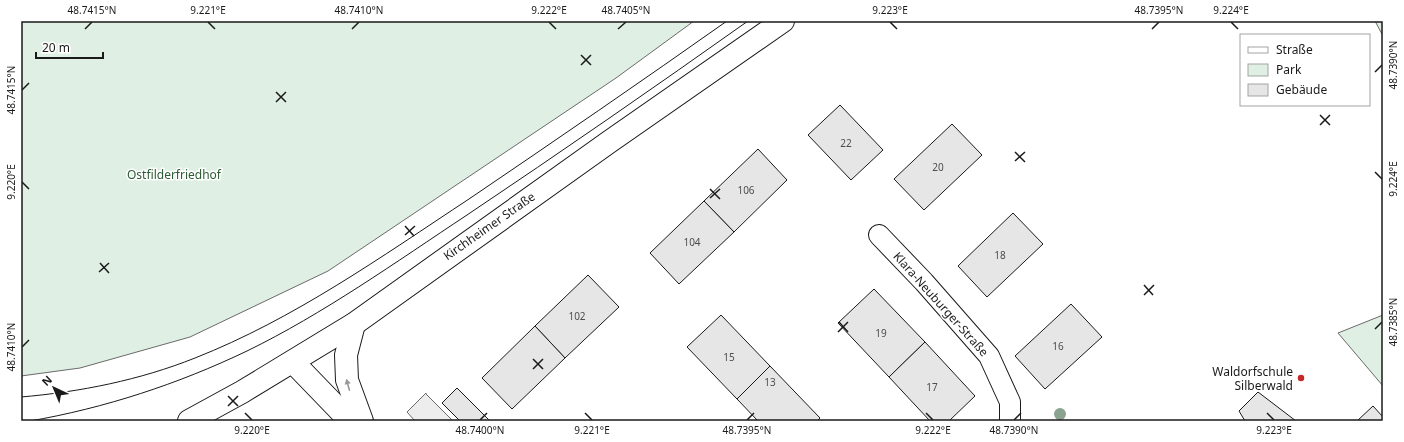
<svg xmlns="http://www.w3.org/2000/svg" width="1404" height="442" viewBox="0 0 1404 442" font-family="'Noto Sans',sans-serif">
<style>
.green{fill:#e0efe3;stroke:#6a6a6a}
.parking{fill:#ededed;stroke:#6a6a6a}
.building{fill:#e6e6e6;stroke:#1a1a1a}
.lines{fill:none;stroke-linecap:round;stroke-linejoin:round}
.minor-casing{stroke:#1a1a1a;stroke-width:22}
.tertiary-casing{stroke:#1a1a1a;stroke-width:24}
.secondary-casing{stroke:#1a1a1a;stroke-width:24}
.minor{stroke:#fff;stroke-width:20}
.tertiary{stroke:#fff;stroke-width:22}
.secondary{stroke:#fff;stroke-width:22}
.tram{stroke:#1a1a1a;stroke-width:1}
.tree{fill:#8aa48f}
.oneway{fill:#989898}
.ticks{fill:none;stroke:#1a1a1a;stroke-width:1.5}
.poi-dot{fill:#c62828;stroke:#fff;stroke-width:1.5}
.labels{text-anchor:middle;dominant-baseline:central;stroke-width:3;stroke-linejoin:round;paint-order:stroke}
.number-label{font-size:10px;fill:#4d4d4d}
.park-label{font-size:12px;fill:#2b5a34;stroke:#fff}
.street-label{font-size:12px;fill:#1a1a1a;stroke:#fff}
.poi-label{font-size:12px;fill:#1a1a1a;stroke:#fff;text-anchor:end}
.neatline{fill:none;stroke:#1a1a1a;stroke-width:1.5}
.ticks-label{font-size:10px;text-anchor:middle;fill:#1a1a1a}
</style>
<rect width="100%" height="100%" fill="#fff"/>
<!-- green -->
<g class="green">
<polygon points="21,21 694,21 616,78 328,271 190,337 80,368 21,376"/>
<polygon points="1375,21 1383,21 1383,36"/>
<polygon points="1383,315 1383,386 1338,333"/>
</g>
<!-- parking -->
<polygon class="parking" points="426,393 426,394 453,421 415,421 407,412"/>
<!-- building -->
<g class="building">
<polygon points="840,105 883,150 851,180 808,135"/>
<polygon points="952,124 982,155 924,210 894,179"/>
<polygon points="758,149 787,180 734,232 704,201"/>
<polygon points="704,201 734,232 679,284 650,253"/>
<polygon points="1013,213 1043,244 987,297 958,266"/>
<polygon points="588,275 619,307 565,358 535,326"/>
<polygon points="874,289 925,342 889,377 838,323"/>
<polygon points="1071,304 1102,337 1045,389 1015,356"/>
<polygon points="721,315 770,366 737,399 687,347"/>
<polygon points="535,326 565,358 512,409 482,378"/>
<polygon points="925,342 975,396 949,421 930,421 889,377"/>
<polygon points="770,366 820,418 817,421 758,421 737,399"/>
<polygon points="457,388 490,421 460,421 442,403"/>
<polygon points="1258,392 1296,421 1245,421 1239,411"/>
<polygon points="1373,406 1383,417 1383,421 1357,421"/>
</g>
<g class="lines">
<!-- minor casing -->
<g class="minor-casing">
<polyline id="minor" points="879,235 924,282 989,356 1010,402 1010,421"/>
</g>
<!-- tertiary casing -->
<g class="tertiary-casing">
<g id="tertiary">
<polyline points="354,324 346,355 347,380 362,421"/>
<polyline points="293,362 350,421"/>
</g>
</g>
<!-- secondary casing -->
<g class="secondary-casing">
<polyline id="secondary" points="189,421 242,392 354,324 609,142 783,21"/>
</g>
<!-- minor -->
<use href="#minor" class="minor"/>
<!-- tertiary -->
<use href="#tertiary" class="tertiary"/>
<!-- secondary -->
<use href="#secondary" class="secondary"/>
<!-- tram -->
<g class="tram">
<path d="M21 397C80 392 140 380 195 358 294 319 381 257 469 199 556 140 642 81 727 21"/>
<path d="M30 421C105 408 178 384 247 351 323 314 396 262 467 215 561 152 655 87 748 21"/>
</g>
</g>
<!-- trees -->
<circle class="tree" cx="1060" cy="414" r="6"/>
<!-- one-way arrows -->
<defs><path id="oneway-solid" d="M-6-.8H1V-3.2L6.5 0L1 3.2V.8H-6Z"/></defs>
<use class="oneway" href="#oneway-solid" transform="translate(348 385) rotate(-105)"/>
<!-- ticks -->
<path class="ticks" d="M208 22 215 29M549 22 556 29M890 22 897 29M1231 22 1238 29M85 29 92 22M352 29 359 22M618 29 626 22M1152 29 1159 22M581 55 591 65M581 65 591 55M1375 72 1382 65M22 90 29 83M276 92 286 102M276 102 286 92M1320 115 1330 125M1320 125 1330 115M1015 152 1025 162M1015 161 1025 152M1375 172 1382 179M22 182 29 189M710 189 720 199M710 198 720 189M405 226 414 236M405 235 415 226M100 263 109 273M99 272 109 263M1144 285 1153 295M1144 295 1154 285M839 322 848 332M1375 329 1382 322M838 332 848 322M22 347 29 340M533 359 543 369M533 369 543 359M228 396 238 406M228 406 238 396M245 413 252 420M585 413 592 420M926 413 933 420M1267 413 1274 420M480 420 487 413M747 420 754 413M1014 420 1021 413"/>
<!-- markers -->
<circle class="poi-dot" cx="1301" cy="378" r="4"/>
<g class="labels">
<!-- number labels -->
<g class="number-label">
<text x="846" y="143">22</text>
<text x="938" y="167">20</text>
<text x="746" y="190">106</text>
<text x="692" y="242">104</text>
<text x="1000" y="255">18</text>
<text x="577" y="316">102</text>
<text x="881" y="333">19</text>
<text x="1058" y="346">16</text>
<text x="729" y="357">15</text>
<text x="770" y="382">13</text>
<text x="932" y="387">17</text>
</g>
<!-- park labels -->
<g class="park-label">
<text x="174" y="174">Ostfilderfriedhof</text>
</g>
<!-- street labels -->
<g class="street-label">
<text transform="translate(489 226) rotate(-35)">Kirchheimer Straße</text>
<text transform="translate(941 304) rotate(48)">Klara-Neuburger-Straße</text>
</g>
<!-- poi labels -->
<g class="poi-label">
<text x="1293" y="371">Waldorfschule<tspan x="1293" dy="14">Silberwald</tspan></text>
</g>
</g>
<!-- border -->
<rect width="1404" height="442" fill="none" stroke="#ffffff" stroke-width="44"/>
<!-- legend -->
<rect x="1240" y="34" width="130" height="72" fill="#ffffff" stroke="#a3a3a3"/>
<rect x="1248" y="47" width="20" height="6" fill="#ffffff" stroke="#a3a3a3"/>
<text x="1276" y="54" font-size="12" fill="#1a1a1a">Straße</text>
<rect x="1248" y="64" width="20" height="12" fill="#e0efe3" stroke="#a3a3a3"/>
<text x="1276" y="74" font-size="12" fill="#1a1a1a">Park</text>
<rect x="1248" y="84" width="20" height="12" fill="#e6e6e6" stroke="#a3a3a3"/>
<text x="1276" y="94" font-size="12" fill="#1a1a1a">Gebäude</text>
<!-- north arrow -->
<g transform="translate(54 388) rotate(316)" stroke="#ffffff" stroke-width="3" paint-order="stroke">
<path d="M0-3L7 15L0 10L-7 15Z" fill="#1a1a1a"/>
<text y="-6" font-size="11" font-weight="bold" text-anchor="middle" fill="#1a1a1a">N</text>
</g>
<!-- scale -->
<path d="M36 52v6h67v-6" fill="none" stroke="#1a1a1a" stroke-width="2"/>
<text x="42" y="52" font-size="12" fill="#1a1a1a" stroke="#ffffff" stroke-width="3" paint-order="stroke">20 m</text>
<rect x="22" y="22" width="1360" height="398" class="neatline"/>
<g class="ticks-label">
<text x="92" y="14">48.7415°N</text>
<text x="208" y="14">9.221°E</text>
<text x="359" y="14">48.7410°N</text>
<text x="549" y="14">9.222°E</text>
<text x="626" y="14">48.7405°N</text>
<text x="890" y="14">9.223°E</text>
<text x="1159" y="14">48.7395°N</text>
<text x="1231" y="14">9.224°E</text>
<text transform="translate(1393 65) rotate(-90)" y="4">48.7390°N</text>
<text transform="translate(11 90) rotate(-90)" y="4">48.7415°N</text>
<text transform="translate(1393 179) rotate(-90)" y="4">9.224°E</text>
<text transform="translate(11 182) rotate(-90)" y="4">9.220°E</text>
<text transform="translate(1393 322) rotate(-90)" y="4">48.7385°N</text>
<text transform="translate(11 347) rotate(-90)" y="4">48.7410°N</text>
<text x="252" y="434">9.220°E</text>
<text x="480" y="434">48.7400°N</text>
<text x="592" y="434">9.221°E</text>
<text x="747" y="434">48.7395°N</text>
<text x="933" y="434">9.222°E</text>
<text x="1014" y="434">48.7390°N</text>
<text x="1274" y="434">9.223°E</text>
</g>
</svg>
